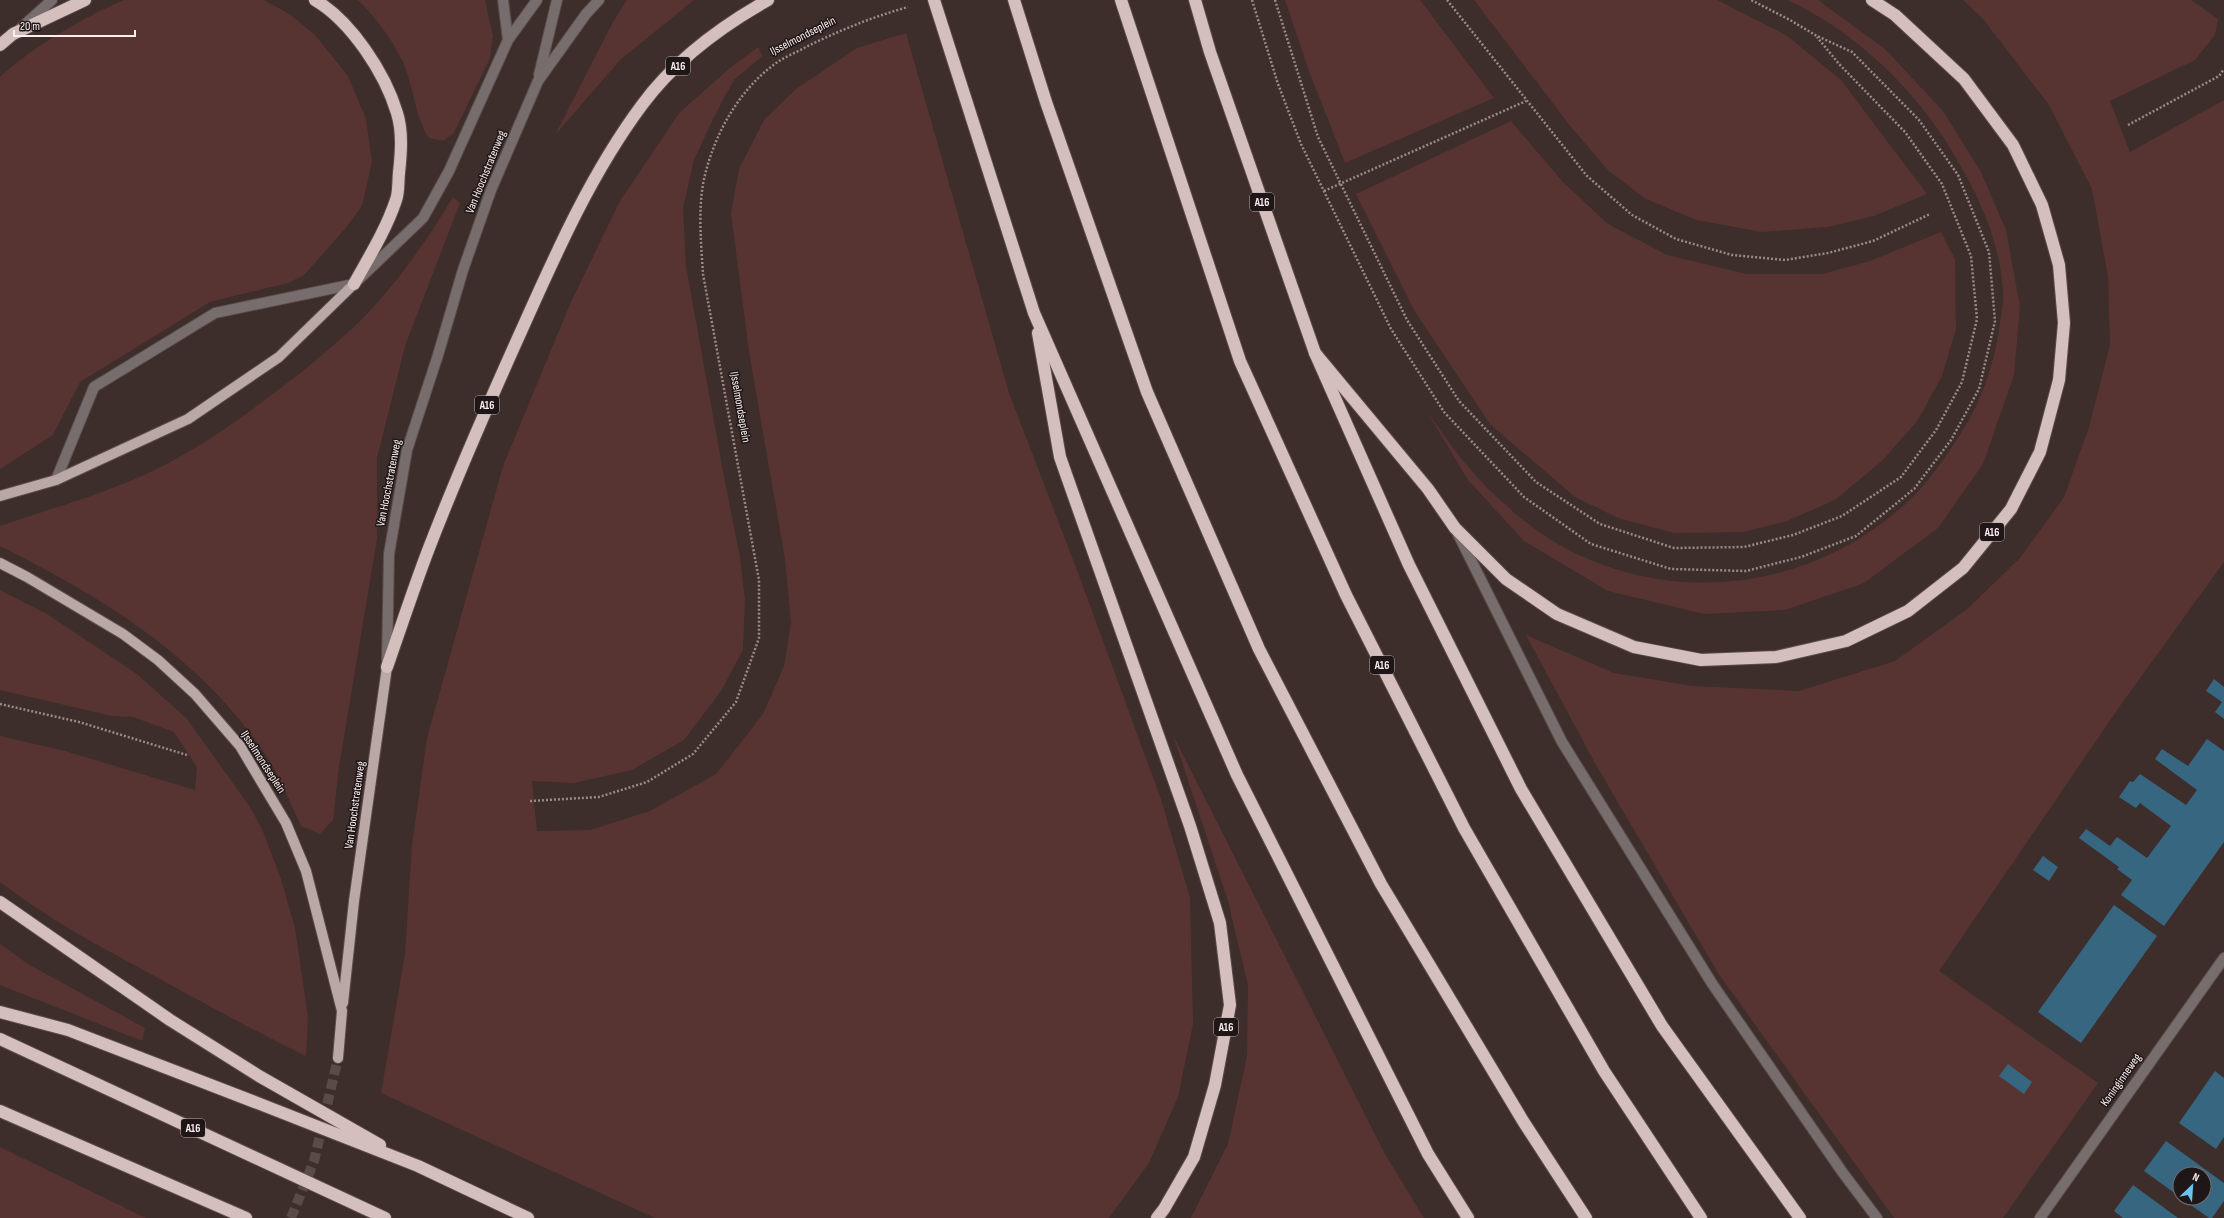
<svg xmlns="http://www.w3.org/2000/svg" width="2224" height="1218" viewBox="0 0 2224 1218" font-family="'Sofia Sans Condensed',sans-serif">
<style>
.green{fill:#573431}
.building{fill:#376681}
.lines{fill:none;stroke-linecap:round;stroke-linejoin:round}
.major-tunnel{stroke:#5a4a48;stroke-width:10;stroke-dasharray:10 5;stroke-linecap:butt}
.minor-casing{stroke:#5b4c4a;stroke-width:12}
.major-casing{stroke:#5b4c4a;stroke-width:12}
.highway-casing{stroke:#5b4c4a;stroke-width:14}
.path{stroke:#988b89;stroke-width:2.5;stroke-dasharray:2 2;stroke-linecap:butt}
.minor{stroke:#766d6c;stroke-width:10}
.major{stroke:#baa8a6;stroke-width:10}
.highway{stroke:#d4bfbd;stroke-width:12}
.labels{text-anchor:middle;dominant-baseline:central;stroke-width:3;stroke-linejoin:round;paint-order:stroke}
.shield{fill:#1f1717;stroke:#b9afae;stroke-width:1}
.shield-label{font-size:11px;font-weight:bold;fill:#fbf0ef}
.street-label{font-size:12px;fill:#fbf0ef;stroke:#1f1717}
</style>
<rect width="100%" height="100%" fill="#3d2d2b"/>
<!-- green -->
<g class="green">
<path d="M124 0H264L291 15 315 35 348 76 366 119 372 162 362 206 345 229 304 275 288 283 210 302 80 382 53 435 0 469V77C32 47 84 17 124 0Z"/>
<path d="M358 0H485L493 36 490 58 454 133 443 141 429 138C414 115 414 87 403 62 393 41 375 16 358 0Z"/>
<polygon points="627,0 694,0 620,60 555,135 613,22"/>
<polygon points="1285,0 1420,0 1494,98 1345,163 1309,71"/>
<polygon points="1474,0 1717,0 1786,35 1841,80 1927,194 1874,216 1828,227 1762,232 1696,220 1644,198 1608,170 1571,127"/>
<path d="M1787 0H1818L1885 49 1943 111 1981 172 2006 230 2020 306 2014 375 1983 464 1938 528 1864 583 1785 610 1704 614 1608 591 1524 541 1468 480 1427 412C1441 430 1454 451 1470 469 1500 503 1539 537 1581 556 1690 605 1813 585 1902 507 1926 486 1944 460 1961 433 1982 400 1995 362 2000 323 2001 313 2004 303 2003 293 2000 236 1975 188 1945 140 1908 83 1850 28 1787 0Z"/>
<polygon points="1963,0 2191,0 2218,19 2215,35 2195,60 2110,101 2130,152 2224,100 2224,562 2122,703 1939,971 2098,1083 2003,1218 1894,1218 1718,973 1596,765 1526,635 1614,673 1692,686 1799,691 1895,661 1966,610 2020,558 2064,497 2089,427 2110,345 2108,277 2092,189 2049,105 1983,19"/>
<polygon points="906,33 1009,393 1077,570 1161,799 1190,898 1193,1024 1178,1097 1149,1163 1109,1218 655,1218 381,1093 405,954 412,845 427,738 503,466 570,304 620,201 679,113 731,67 758,47 762,56 734,80 717,111 694,160 683,208 686,266 722,466 740,557 745,600 743,650 721,691 684,740 632,770 574,783 532,781 537,831 590,830 650,811 716,774 763,714 784,666 791,623 785,559 749,352 731,213 739,169 764,120 796,89 857,48"/>
<polygon points="1511,121 1562,181 1608,224 1667,255 1747,274 1822,274 1870,261 1941,232 1955,259 1956,329 1942,376 1918,420 1883,460 1835,500 1787,521 1743,532 1674,533 1618,518 1575,497 1490,424 1415,312 1356,194"/>
<path d="M453 197 460 203 405 346 377 458V539L339 767 333 820 320 834 301 826C290 802 280 777 266 755 200 657 104 598 0 546V526C49 509 101 495 148 473 186 456 221 432 254 408 291 381 328 352 361 320 397 284 427 240 453 197Z"/>
<path d="M0 590 47 614 137 674 187 719 250 807 262 829 281 879 295 928 308 1017 306 1056C252 1030 200 1001 147 972 97 945 45 917 0 882V736L65 751 195 790 197 767 174 732 133 717 112 716 0 690Z"/>
<polygon points="1173,735 1385,1154 1424,1218 1191,1218 1228,1144 1247,1056 1248,985 1228,901"/>
<polygon points="0,944 28,964 145,1028 142,1041 0,985"/>
<polygon points="0,1147 146,1218 0,1218"/>
</g>
<!-- building -->
<g class="building">
<polygon points="2214,679 2224,687 2224,719 2215,712 2222,702 2206,691"/>
<polygon points="2207,739 2224,751 2224,842 2164,926 2121,895 2132,880 2117,869 2119,867 2079,838 2086,829 2110,846 2117,837 2147,858 2171,826 2140,803 2136,808 2119,797 2130,781 2133,782 2140,774 2186,805 2197,790 2155,759 2162,749 2188,766"/>
<polygon points="2043,856 2058,867 2049,881 2033,870"/>
<polygon points="2114,905 2157,936 2081,1043 2038,1012"/>
<polygon points="2008,1064 2032,1082 2024,1094 1999,1076"/>
<polygon points="2215,1071 2224,1078 2224,1137 2216,1149 2179,1123"/>
<polygon points="2166,1141 2224,1183 2224,1201 2212,1218 2209,1218 2181,1198 2204,1198 2204,1174 2180,1174 2180,1197 2144,1171"/>
<polygon points="2133,1185 2178,1218 2123,1218 2114,1211"/>
</g>
<g class="lines">
<!-- major-tunnel -->
<polyline class="major-tunnel" points="291,1218 314,1161 338,1058"/>
<!-- minor casing -->
<g class="minor-casing">
<g id="minor">
<polyline points="503,0 508,40"/>
<polyline points="21,28 52,0"/>
<polyline points="539,75 557,0"/>
<polyline points="56,480 94,387 215,313 354,284 423,218 449,171 508,40 537,0"/>
<polyline points="1458,534 1562,742 1713,985 1843,1173 1877,1218"/>
<polyline points="387,661 389,554 407,450 438,355 463,270 491,190 538,81 586,14 599,0"/>
<polyline points="2040,1218 2224,958"/>
</g>
</g>
<!-- major casing -->
<g class="major-casing">
<g id="major">
<polyline points="0,496 56,480 188,419 279,357 354,284"/>
<polyline points="0,563 27,577 123,634 158,660 195,694 240,746 286,823 306,871 342,1011 338,1058"/>
<polyline points="343,1003 354,901 387,667"/>
</g>
</g>
<!-- highway casing -->
<g class="highway-casing">
<g id="highway">
<path d="M315 0C351 21 385 73 397 113 403 132 401 154 399 173 398 182 399 192 396 200 386 230 369 257 354 284"/>
<polyline points="934,0 1034,313 1237,775 1428,1154 1468,1218"/>
<polyline points="1014,0 1046,102 1147,392 1259,649 1381,884 1523,1121 1586,1218"/>
<polyline points="1121,0 1240,361 1346,595 1464,828 1604,1071 1701,1218"/>
<polyline points="1195,0 1210,52 1315,353 1409,565 1521,789 1662,1026 1800,1218"/>
<polyline points="0,45 13,34 85,0"/>
<polyline points="1038,333 1060,457 1190,826 1220,923 1230,1005 1215,1085 1194,1157 1164,1209 1157,1218"/>
<polyline points="1315,353 1428,489 1455,528 1506,579 1557,614 1634,647 1701,660 1776,657 1846,641 1908,611 1963,568 2011,509 2040,452 2059,380 2064,323 2059,265 2042,205 2013,145 1964,79 1895,15 1872,0"/>
<path d="M387 667C401 627 414 587 429 548 458 473 490 400 523 327 557 251 592 172 642 105 675 60 720 27 768 0"/>
<polyline points="0,902 170,1020 259,1076 380,1145"/>
<polyline points="0,1012 68,1030 260,1104 418,1166 528,1218"/>
<polyline points="0,1039 385,1218"/>
<polyline points="0,1111 246,1218"/>
</g>
</g>
<!-- path -->
<g class="path">
<polyline points="1252,0 1278,84 1301,144 1391,329 1444,412 1524,497 1591,544 1671,569 1746,571 1801,557 1856,536 1914,489 1951,440 1979,389 1995,321 1989,252 1958,175 1919,120 1852,52 1817,36 1790,20 1751,0"/>
<polyline points="1275,0 1318,137 1407,320 1459,401 1536,482 1600,524 1674,548 1744,547 1793,535 1842,516 1901,477 1936,430 1962,382 1977,319 1971,256 1942,184 1905,132 1839,64 1817,37"/>
<polyline points="1447,0 1587,176 1632,215 1676,239 1732,255 1785,260 1828,253 1873,241 1930,214"/>
<polyline points="2128,125 2219,76 2224,69"/>
<polyline points="1324,191 1526,101"/>
<polyline points="0,704 79,722 187,755"/>
<path d="M530 801 599 797 647 782 693 754 736 702 759 638V580L703 274C701 241 697 203 706 171 717 129 742 86 779 61 787 56 797 52 806 47 838 31 872 17 908 7"/>
</g>
<!-- minor -->
<use href="#minor" class="minor"/>
<!-- major -->
<use href="#major" class="major"/>
<!-- highway -->
<use href="#highway" class="highway"/>
</g>
<g class="labels">
<!-- shield labels -->
<g class="shield">
<rect x="666" y="57" width="24" height="18" rx="3"/>
<rect x="1250" y="193" width="24" height="18" rx="3"/>
<rect x="475" y="396" width="24" height="18" rx="3"/>
<rect x="1980" y="523" width="24" height="18" rx="3"/>
<rect x="1370" y="656" width="24" height="18" rx="3"/>
<rect x="1214" y="1018" width="24" height="18" rx="3"/>
<rect x="181" y="1119" width="24" height="18" rx="3"/>
</g>
<g class="shield-label">
<text x="678" y="66">A16</text>
<text x="1262" y="202">A16</text>
<text x="487" y="405">A16</text>
<text x="1992" y="532">A16</text>
<text x="1382" y="665">A16</text>
<text x="1226" y="1027">A16</text>
<text x="193" y="1128">A16</text>
</g>
<!-- street labels -->
<g class="street-label">
<text transform="translate(803 36) rotate(-27)">IJsselmondseplein</text>
<text transform="translate(486 172) rotate(-68)">Van Hoochstratenweg</text>
<text transform="translate(740 407) rotate(80)">IJsselmondseplein</text>
<text transform="translate(389 483) rotate(-79)">Van Hoochstratenweg</text>
<text transform="translate(263 762) rotate(57)">IJsselmondseplein</text>
<text transform="translate(355 805) rotate(-82)">Van Hoochstratenweg</text>
<text transform="translate(2121 1080) rotate(-55)">Koninginneweg</text>
</g>
</g>
<!-- north arrow -->
<g transform="translate(2192 1186) rotate(25)"><circle r="19" fill="#1f1717" stroke="#776e6d"/>
<path d="M0-3L7 15L0 10L-7 15Z" fill="#6cc3f2"/>
<text y="-6" font-size="11" font-weight="bold" text-anchor="middle" fill="#fbf0ef">N</text>
</g>
<!-- scale -->
<path d="M14 30v6h121v-6" fill="none" stroke="#fbf0ef" stroke-width="2"/>
<text x="20" y="30" font-size="12" fill="#fbf0ef" stroke="#1f1717" stroke-width="3" paint-order="stroke">20 m</text>
</svg>
